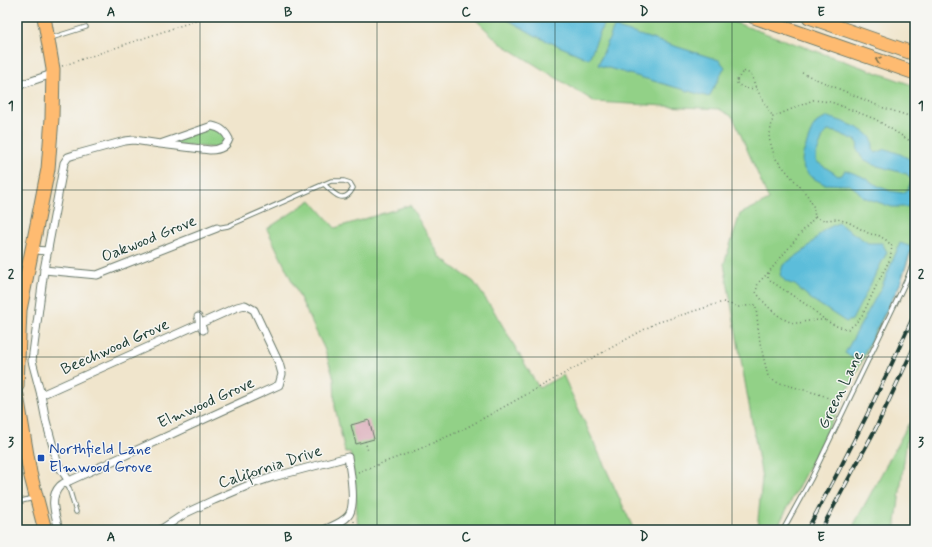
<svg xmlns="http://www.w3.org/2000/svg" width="932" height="547" viewBox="0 0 932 547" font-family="Mynerve,sans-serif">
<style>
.green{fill:#92d187;stroke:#58875e}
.water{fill:#5bbdda;stroke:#3d7d87;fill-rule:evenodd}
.building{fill:#d7a2b1}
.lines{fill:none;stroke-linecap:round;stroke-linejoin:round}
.lane-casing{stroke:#687869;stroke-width:5.5}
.street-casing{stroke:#687869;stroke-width:9}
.highway-casing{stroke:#687869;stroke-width:15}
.path{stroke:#687869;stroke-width:1.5;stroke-dasharray:1 3;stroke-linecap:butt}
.lane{stroke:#fff;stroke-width:3.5}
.street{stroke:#fff;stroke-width:7}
.highway{stroke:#febb71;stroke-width:13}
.rail-casing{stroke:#1f3d34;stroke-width:4}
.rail{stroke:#f6f6f2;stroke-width:2.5;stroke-dasharray:8;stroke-linecap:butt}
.oneway{stroke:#83764f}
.grid{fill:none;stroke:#1f3d34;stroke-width:1;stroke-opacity:0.55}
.transit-dot{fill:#1a4fb4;stroke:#f6f6f2;stroke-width:1.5}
.labels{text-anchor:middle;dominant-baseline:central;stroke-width:3;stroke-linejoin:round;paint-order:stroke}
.street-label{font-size:16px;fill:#1f3d34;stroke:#f6f6f2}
.transit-label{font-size:16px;fill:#164399;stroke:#f6f6f2;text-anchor:start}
.neatline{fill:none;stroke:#1f3d34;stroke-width:1.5}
.grid-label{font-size:13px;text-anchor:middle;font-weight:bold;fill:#1f3d34}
</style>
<rect width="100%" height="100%" fill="#f6f6f2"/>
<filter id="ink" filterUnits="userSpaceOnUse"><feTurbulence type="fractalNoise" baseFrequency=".025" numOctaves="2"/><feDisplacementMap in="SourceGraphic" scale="8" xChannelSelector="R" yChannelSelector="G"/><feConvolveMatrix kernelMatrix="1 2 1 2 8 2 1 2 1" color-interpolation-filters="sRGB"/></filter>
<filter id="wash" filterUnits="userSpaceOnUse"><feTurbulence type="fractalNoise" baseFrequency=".012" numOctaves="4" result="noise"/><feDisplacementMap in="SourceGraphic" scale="16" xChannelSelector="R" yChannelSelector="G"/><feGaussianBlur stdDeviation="0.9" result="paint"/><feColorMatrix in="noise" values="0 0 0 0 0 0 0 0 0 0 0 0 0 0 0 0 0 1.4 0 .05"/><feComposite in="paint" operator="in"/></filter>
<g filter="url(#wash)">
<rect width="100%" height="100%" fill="#f0e5cc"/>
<!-- green -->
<g class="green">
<polygon points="473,17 719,17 915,86 915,240 900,284 837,412 776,530 757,530 762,478 724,264 740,214 769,200 733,117 719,109 595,102 500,43"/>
<polygon points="212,126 229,139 222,148 160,144"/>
<polygon points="311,200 335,228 410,205 441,258 474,282 494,311 539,388 563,375 634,530 358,530 355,484 350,452 345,452 335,407 334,379 325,350 267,229"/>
<polygon points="909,423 895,530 851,530"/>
</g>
<!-- water -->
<g class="water">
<polygon points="503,17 593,17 604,22 589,59 538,37"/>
<polygon points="614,27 719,60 725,67 709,97 598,65"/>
<path d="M828 117C838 120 865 128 871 138 873 141 873 146 873 150L876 153 886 149 900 154 915 162V205L906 207H892L863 197 857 190 850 185 824 184 811 177 804 169 802 161 803 154 812 129 817 122ZM828 131 836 132 857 141 858 151 862 158 874 165 907 174 912 180 908 189 903 193 890 191 880 187 861 176 845 170 842 175 838 176C831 170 823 167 816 161V155L824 134Z"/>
<polygon points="838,223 868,243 882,243 887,252 852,320 846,322 811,299 795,285 786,282 780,275 783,265 805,250 824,230"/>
<polygon points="900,243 912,247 900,284 859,362 845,353 881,288"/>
</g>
<g id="blocks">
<!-- building -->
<polygon class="building" points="369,420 374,439 356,444 351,425"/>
</g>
</g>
<g filter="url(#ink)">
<use href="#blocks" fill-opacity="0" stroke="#687869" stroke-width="1"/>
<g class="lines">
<!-- lane casing -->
<g class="lane-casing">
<g id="lane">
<polyline points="51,38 86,27"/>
<path d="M217 228 228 226 331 181H344L350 183 353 188C344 206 333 193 324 184"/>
<polyline points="65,483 69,488 76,512"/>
<polyline points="17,502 34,498"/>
<polyline points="783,530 811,479 907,279 915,258"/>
</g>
</g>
<!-- street casing -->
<g class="street-casing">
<g id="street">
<polyline points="17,86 52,74"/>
<polyline points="33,250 48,251"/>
<polyline points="44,270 97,275 217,228"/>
<polyline points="198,317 203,330"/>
<polyline points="41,395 237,307 245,305 254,310 279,363 282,374 279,385 69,481"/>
<path d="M59 530C56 516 48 498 60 486 62 484 66 482 69 481L58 465 46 421 41 395 32 361 44 270 64 163 68 157 74 155 125 141 134 140 160 144 212 126C221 128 225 131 229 139 226 148 218 150 210 150L160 144"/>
<path d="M160 530 186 513 214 500 249 485 273 477 348 457C350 470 357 506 348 516 342 523 332 526 324 530"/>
</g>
</g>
<!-- highway casing -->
<g class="highway-casing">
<g id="highway">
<polyline points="754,17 915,73"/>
<polyline points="809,17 915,54"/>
<polyline points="17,386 20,310 48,169 52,118 53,69 44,17"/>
<polyline points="17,395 30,473 45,530"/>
</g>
</g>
<!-- path -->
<g class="path">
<polyline points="62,66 206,17"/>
<polyline points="802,73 881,107 915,118"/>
<path d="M756 88C748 89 742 89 736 82L743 71 751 74 756 88 773 117"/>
<polyline points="815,217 824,220 837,219 848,222 870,234 878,235 886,240 892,246 890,259 878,282 863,314 854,325 848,329 836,326 825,320"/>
<path d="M768 273V278L771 281 811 308 825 320C820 320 815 320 810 321 805 321 801 323 797 323 782 323 764 304 756 292L758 283 768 273 801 233 815 217 813 205 807 195 775 158 769 138 773 117 813 100 831 102 875 119 915 144"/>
<polyline points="365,441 368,451"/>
<polyline points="358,472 417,450 462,430 656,323 723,302 739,307 752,305 755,305 756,308 760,343 768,376 771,379 776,382 822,395 830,399 840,406"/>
<polyline points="354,521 355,530"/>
</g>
<!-- lane -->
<use href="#lane" class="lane"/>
<!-- street -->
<use href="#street" class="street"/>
<!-- highway -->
<use href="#highway" class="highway"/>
<!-- rail casing -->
<g class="rail-casing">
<g id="rail">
<path d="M807 530C846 459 882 387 915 313"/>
<polyline points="821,530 876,428 915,345"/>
</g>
</g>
<!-- rail -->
<use href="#rail" class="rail"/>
</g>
<!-- one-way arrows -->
<defs><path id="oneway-chevron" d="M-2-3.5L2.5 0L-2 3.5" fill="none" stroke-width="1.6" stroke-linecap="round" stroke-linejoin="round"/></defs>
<use class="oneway" href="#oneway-chevron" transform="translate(878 60) rotate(-161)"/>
</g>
<!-- grid -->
<path class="grid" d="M200 17V530M377 17V530M555 17V530M732 17V530M17 190H915M17 357H915"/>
<!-- markers -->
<rect class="transit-dot" x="37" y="454" width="8" height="8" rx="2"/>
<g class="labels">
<!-- street labels -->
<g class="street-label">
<text transform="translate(149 239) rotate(-22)">Oakwood Grove</text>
<text transform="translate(115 347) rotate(-24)">Beechwood Grove</text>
<text transform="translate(841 390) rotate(-64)">Green Lane</text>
<text transform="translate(206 403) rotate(-24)">Elmwood Grove</text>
<text transform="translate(270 467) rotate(-18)">California Drive</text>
</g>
<!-- transit labels -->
<g class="transit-label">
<text x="49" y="449">Northfield Lane<tspan x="49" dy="18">Elmwood Grove</tspan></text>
</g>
</g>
<!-- margin -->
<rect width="932" height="547" fill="none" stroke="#f6f6f2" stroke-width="44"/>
<rect x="22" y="22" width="888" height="503" class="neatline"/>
<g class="grid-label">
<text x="111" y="16">A</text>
<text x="288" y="16">B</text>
<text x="466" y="16">C</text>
<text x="644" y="16">D</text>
<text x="821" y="16">E</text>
<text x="11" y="110">1</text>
<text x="921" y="110">1</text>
<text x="11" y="278">2</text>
<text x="921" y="278">2</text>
<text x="11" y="446">3</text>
<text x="921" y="446">3</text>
<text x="111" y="541">A</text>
<text x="288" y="541">B</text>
<text x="466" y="541">C</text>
<text x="644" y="541">D</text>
<text x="821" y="541">E</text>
</g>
</svg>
